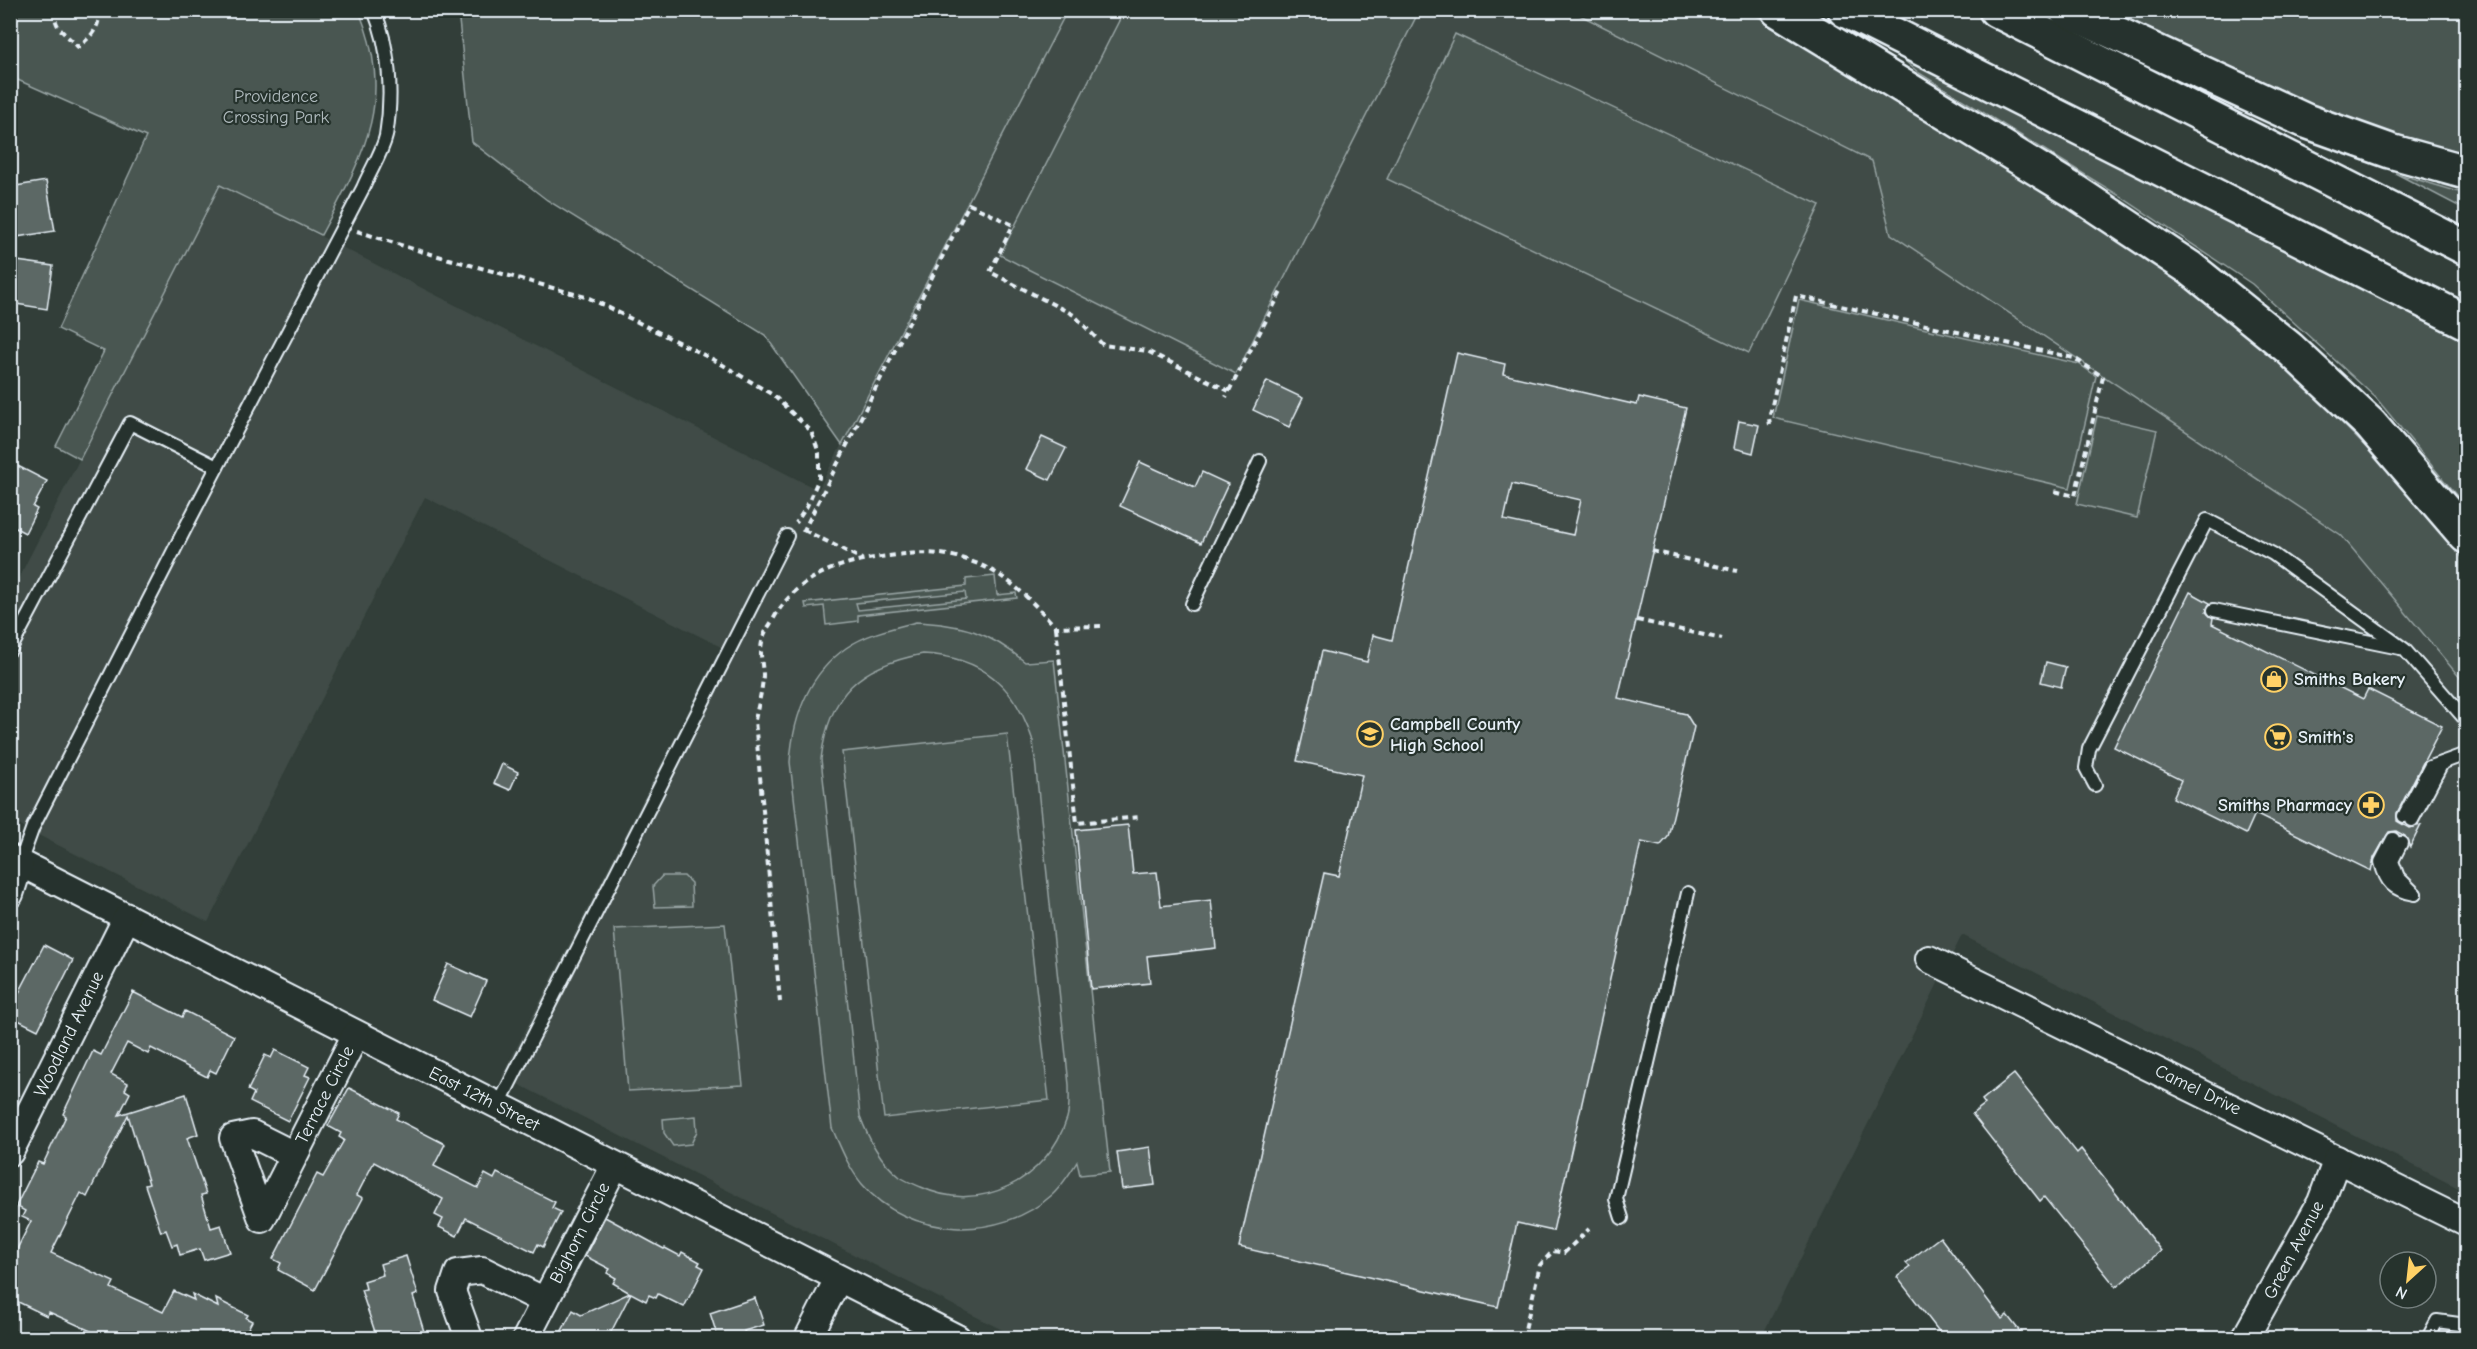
<svg xmlns="http://www.w3.org/2000/svg" width="2477" height="1349" viewBox="0 0 2477 1349" font-family="'Comic Neue',sans-serif">
<style>
.built{fill:#3f4b46}
.green{fill:#495651;stroke:#98a4a4;stroke-width:1.5;fill-rule:evenodd}
.building{fill:#5c6865;stroke:#e8f1f8;stroke-width:1.5;fill-rule:evenodd}
.lines{fill:none;stroke-linecap:round;stroke-linejoin:round}
.lane-casing{stroke:#e8f1f8;stroke-width:16}
.street-casing{stroke:#e8f1f8;stroke-width:30}
.highway-casing{stroke:#e8f1f8;stroke-width:38}
.path{stroke:#e8f1f8;stroke-width:4;stroke-dasharray:6 4.5;stroke-linecap:butt}
.lane{stroke:#26332d;stroke-width:12}
.street{stroke:#26332d;stroke-width:26}
.highway{stroke:#26332d;stroke-width:33}
.labels{text-anchor:middle;dominant-baseline:central;stroke-width:4.5;stroke-linejoin:round;paint-order:stroke}
.park-label{font-size:18px;fill:#b0bbbe;stroke:#26332d}
.poi-label{font-size:18px;font-weight:bold;fill:#e8f1f8;stroke:#26332d;text-anchor:start}
.street-label{font-size:18px;fill:#e8f1f8;stroke:#26332d}
</style>
<rect width="100%" height="100%" fill="#323e39"/>
<filter id="ink" filterUnits="userSpaceOnUse"><feTurbulence type="fractalNoise" baseFrequency=".0167" numOctaves="2"/><feDisplacementMap in="SourceGraphic" scale="12" xChannelSelector="R" yChannelSelector="G"/><feConvolveMatrix kernelMatrix="1 2 1 2 8 2 1 2 1" color-interpolation-filters="sRGB"/></filter>
<g filter="url(#ink)">
<!-- built -->
<polygon class="built" points="1067,11 1572,11 1872,162 1892,234 2341,535 2466,685 2466,1192 1962,935 1761,1338 1018,1338 502,1076 721,647 425,497 208,922 11,821 10,595 220,185 818,490"/>
<!-- green -->
<g class="green">
<path d="M11 10 359 11C396 102 363 156 321 235L220 185 80 459 56 446 104 351 58 329 146 137 11 77Z"/>
<polygon points="458,11 458,10 1067,11 842,445 765,335 547,200 472,142"/>
<polygon points="1408,11 1417,15 1236,374 1000,255 1124,11"/>
<polygon points="1572,11 1749,11 2136,248 2286,366 2400,482 2466,562 2466,685 2341,535 1891,234 1872,161"/>
<polygon points="2112,11 2466,11 2466,155 2413,143 2312,107"/>
<polygon points="1455,34 1820,205 1749,353 1387,179"/>
<polygon points="1899,56 2466,342 2466,507 2376,398 2252,284 2118,195 1919,73"/>
<polygon points="2395,173 2466,194 2466,210"/>
<polygon points="1799,300 2079,364 2096,376 2070,488 1773,418"/>
<polygon points="2097,416 2157,430 2137,518 2077,504"/>
<path d="M995 576 997 595 1016 593 1017 598 858 615V621L826 625 824 606 806 608 805 603 966 586V579ZM965 592 966 599 858 610 856 603Z"/>
<path d="M916 622C962 624 989 632 1025 662L1054 660 1110 1172 1080 1175 1077 1162C1070 1173 1062 1186 1052 1195 1000 1242 908 1239 862 1184 848 1167 841 1148 832 1128L790 762C793 718 808 675 846 648 866 634 893 628 916 622ZM923 654C982 657 1015 685 1033 741L1069 1085C1069 1096 1070 1108 1067 1118 1048 1179 980 1215 921 1187 914 1184 906 1181 900 1177 880 1161 869 1140 860 1116L821 759C829 693 859 666 923 654Z"/>
<polygon points="1007,734 1049,1100 884,1118 842,752"/>
<polygon points="662,876 684,876 691,883 692,906 655,907 653,886"/>
<polygon points="725,924 743,1085 628,1091 614,929"/>
<polygon points="696,1116 697,1131 691,1144 673,1146 664,1133 663,1119"/>
</g>
<!-- building -->
<g class="building">
<polygon points="46,181 55,231 10,238 10,187"/>
<polygon points="10,260 53,266 47,309 10,303"/>
<path d="M1457 353 1505 364 1503 374 1637 405 1639 397 1686 408 1618 698 1686 714 1694 727 1668 837 1660 846 1641 842 1553 1231 1517 1223 1498 1307 1239 1247 1324 873 1339 876 1362 775 1297 761 1322 651 1367 662 1373 635 1392 640ZM1512 484 1581 500 1573 535 1504 520Z"/>
<polygon points="1267,381 1303,398 1289,427 1253,410"/>
<polygon points="1739,421 1759,425 1753,453 1734,448"/>
<polygon points="1042,437 1066,448 1050,480 1026,469"/>
<polygon points="10,462 47,481 33,507 37,509 25,533 10,525"/>
<polygon points="1140,462 1195,487 1202,472 1228,484 1201,543 1120,506"/>
<polygon points="2190,592 2210,603 2206,612 2213,618 2212,624 2363,699 2368,689 2442,726 2397,813 2397,821 2409,828 2421,825 2410,847 2405,836 2396,831 2389,832 2374,858 2371,871 2255,814 2246,834 2173,798 2181,780 2114,747"/>
<polygon points="2046,662 2066,667 2061,687 2041,682"/>
<polygon points="502,764 518,772 510,790 494,783"/>
<polygon points="1128,825 1133,874 1157,872 1161,906 1211,900 1216,948 1147,956 1150,983 1091,989 1076,830"/>
<polygon points="44,945 73,960 38,1030 10,1016 10,1010"/>
<polygon points="448,964 486,981 470,1017 432,1000"/>
<polygon points="133,992 182,1017 185,1011 234,1036 216,1073 210,1070 207,1077 151,1048 148,1054 127,1043 111,1074 128,1083 125,1090 130,1093 119,1115 186,1094 198,1134 187,1138 206,1194 201,1195 211,1228 221,1225 230,1252 204,1260 200,1249 180,1255 177,1244 172,1246 166,1230 161,1232 145,1185 149,1184 128,1115 87,1197 81,1193 51,1253 114,1282 111,1288 163,1312 174,1291 194,1300 192,1294 218,1307 216,1299 248,1315 246,1318 252,1321 243,1338 106,1338 49,1312 47,1316 10,1298 10,1263 31,1221 22,1217 25,1211 16,1206 38,1162 43,1164 66,1116 63,1114 93,1051 101,1055"/>
<polygon points="275,1050 309,1067 305,1075 310,1077 288,1121 250,1102 254,1093 248,1090 265,1055 271,1058"/>
<polygon points="2014,1074 2077,1153 2081,1149 2161,1251 2116,1287 2044,1197 2040,1201 1972,1114 1985,1104 1982,1100"/>
<polygon points="349,1088 399,1113 396,1119 445,1144 434,1166 478,1188 485,1174 494,1179 497,1173 555,1202 552,1208 561,1212 543,1247 538,1244 534,1252 466,1218 457,1236 439,1227 443,1219 435,1215 443,1199 374,1162 357,1195 363,1198 315,1290 278,1270 281,1263 273,1259 317,1174 323,1177 344,1140 339,1137 341,1133 328,1126"/>
<polygon points="1150,1147 1155,1185 1122,1189 1117,1152"/>
<polygon points="605,1217 664,1249 665,1248 680,1256 682,1252 700,1262 698,1265 704,1268 684,1307 658,1294 656,1298 649,1295 646,1301 631,1293 608,1338 558,1338 573,1310 581,1315 630,1293 613,1283 616,1278 607,1273 610,1269 585,1256"/>
<polygon points="1940,1237 2002,1319 2007,1315 2025,1338 1944,1338 1897,1277 1910,1267 1906,1263"/>
<polygon points="406,1256 418,1294 413,1296 426,1338 377,1338 361,1290 366,1289 364,1281 383,1275 380,1264"/>
<polygon points="755,1298 764,1325 744,1331 746,1338 718,1338 710,1313"/>
</g>
<g class="lines">
<!-- lane casing -->
<g class="lane-casing">
<g id="lane">
<polyline points="1192,604 1260,461"/>
<polyline points="2214,610 2400,648"/>
<polyline points="10,650 130,423 217,467"/>
<polyline points="2095,785 2086,768 2089,749 2207,520 2273,554 2404,649 2466,720"/>
<polyline points="2404,816 2430,767 2466,754"/>
<polyline points="2412,820 2442,763"/>
<path d="M2393 839 2381 862C2386 883 2393 890 2415 894"/>
<polyline points="2401,843 2392,861 2398,877 2415,894"/>
<path d="M20 863 33 827 190 519 363 188C370 171 382 153 386 136 393 94 390 49 374 10"/>
<polyline points="498,1106 787,536"/>
<polyline points="1622,1218 1616,1199 1688,893"/>
<polyline points="2428,1338 2437,1321 2466,1325"/>
</g>
</g>
<!-- street casing -->
<g class="street-casing">
<g id="street">
<polyline points="10,858 957,1338"/>
<polyline points="10,894 20,863"/>
<polyline points="1929,959 2466,1223"/>
<polyline points="10,1152 127,917"/>
<polyline points="294,1155 252,1134 233,1138 262,1219 356,1034"/>
<polyline points="469,1338 452,1291 458,1273 482,1270 545,1301"/>
<polyline points="526,1338 615,1165"/>
<polyline points="808,1338 838,1279"/>
<polyline points="2245,1338 2321,1202 2337,1159"/>
</g>
</g>
<!-- highway casing -->
<g class="highway-casing">
<g id="highway">
<polyline points="1778,10 2074,191 2190,268 2289,348 2370,424 2466,536"/>
<polyline points="1845,10 2466,322"/>
<polyline points="1996,10 2466,248"/>
<polyline points="2066,10 2306,121 2390,151 2466,172"/>
</g>
</g>
<!-- path -->
<g class="path">
<path d="M54 10C55 31 65 32 78 47 90 38 101 27 99 10"/>
<polyline points="357,231 413,249 589,298 718,362 773,395 811,431 819,453 819,478 807,506 796,523"/>
<polyline points="1229,391 1282,290"/>
<polyline points="1770,425 1769,419 1796,296 2074,358 2103,377 2075,496 2054,491"/>
<polyline points="804,530 862,559"/>
<polyline points="803,532 969,204 1013,225 990,272 1074,315 1103,345 1147,351 1229,391 1226,397"/>
<polyline points="1652,551 1737,571"/>
<polyline points="1637,620 1722,639"/>
<polyline points="1056,627 1077,823 1139,817"/>
<path d="M780 1002 755 720C758 705 763 689 763 674 762 661 759 652 763 638 765 631 770 625 774 618 798 575 842 561 889 556 917 552 943 551 970 561 1007 573 1030 600 1056 627L1101 626"/>
<polyline points="1523,1338 1540,1265 1553,1251 1564,1253 1589,1229"/>
</g>
<!-- lane -->
<use href="#lane" class="lane"/>
<!-- street -->
<use href="#street" class="street"/>
<!-- highway -->
<use href="#highway" class="highway"/>
</g>
</g>
<!-- icons -->
<defs>
<g id="shop-ring" transform="scale(1.35)"><circle r="9.5" fill="#26332d" stroke="#ffd166" stroke-width="1.5"/><path d="M-5-2.5h2.3a2.7 3.5 0 0 1 5.4 0H5L5.5 6h-11ZM-1.5-2.5h3a1.5 2.3 0 0 0-3 0Z" fill="#ffd166"/></g>
<g id="school-ring" transform="scale(1.35)"><circle r="9.5" fill="#26332d" stroke="#ffd166" stroke-width="1.5"/><path d="M0-5L7-2L0 1L-7-2ZM-4 1L0 2.5L4 1V4Q0 6-4 4Z" fill="#ffd166"/></g>
<g id="supermarket-ring" transform="scale(1.35)"><circle r="9.5" fill="#26332d" stroke="#ffd166" stroke-width="1.5"/><path d="M-6-5.5h2.5l.6 2H6L4.5 2H-2.5L-4.4-4H-6ZM-1.5 3.2a1.3 1.3 0 1 0 .1 0ZM3 3.2a1.3 1.3 0 1 0 .1 0Z" fill="#ffd166"/></g>
<g id="pharmacy-ring" transform="scale(1.35)"><circle r="9.5" fill="#26332d" stroke="#ffd166" stroke-width="1.5"/><path d="M-2-6h4v4h4v4h-4v4h-4v-4h-4v-4h4Z" fill="#ffd166"/></g>
</defs>
<g fill-rule="evenodd">
<use href="#shop-ring" x="2274" y="679"/>
<use href="#school-ring" x="1370" y="734"/>
<use href="#supermarket-ring" x="2278" y="737"/>
<use href="#pharmacy-ring" x="2371" y="805"/>
</g>
<g class="labels">
<!-- park labels -->
<g class="park-label">
<text x="276" y="96">Providence<tspan x="276" dy="21">Crossing Park</tspan></text>
</g>
<!-- poi labels -->
<g class="poi-label">
<text x="2294" y="679">Smiths Bakery</text>
<text x="1390" y="724">Campbell County<tspan x="1390" dy="21">High School</tspan></text>
<text x="2298" y="737">Smith's</text>
<text x="2352" y="805" text-anchor="end">Smiths Pharmacy</text>
</g>
<!-- street labels -->
<g class="street-label">
<text transform="translate(69 1034) rotate(-64)">Woodland Avenue</text>
<text transform="translate(2198 1090) rotate(26)">Camel Drive</text>
<text transform="translate(325 1095) rotate(-63)">Terrace Circle</text>
<text transform="translate(484 1099) rotate(27)">East 12th Street</text>
<text transform="translate(580 1233) rotate(-63)">Bighorn Circle</text>
<text transform="translate(2294 1250) rotate(-62)">Green Avenue</text>
</g>
</g>
<!-- margin -->
<rect width="2477" height="1349" fill="none" stroke="#26332d" stroke-width="36"/>
<rect x="18" y="18" width="2441" height="1313" fill="none" stroke="#e8f1f8" stroke-width="2" filter="url(#ink)"/>
<!-- north arrow -->
<g transform="translate(2408 1280) rotate(207)"><circle r="28" fill="#26332d" stroke="#747f7e" stroke-width="1.5"/>
<path d="M0-4.5L10 22L0 15L-10 22Z" fill="#ffd166"/>
<text y="-9" font-size="16" font-weight="bold" text-anchor="middle" fill="#e8f1f8">N</text>
</g>
</svg>
